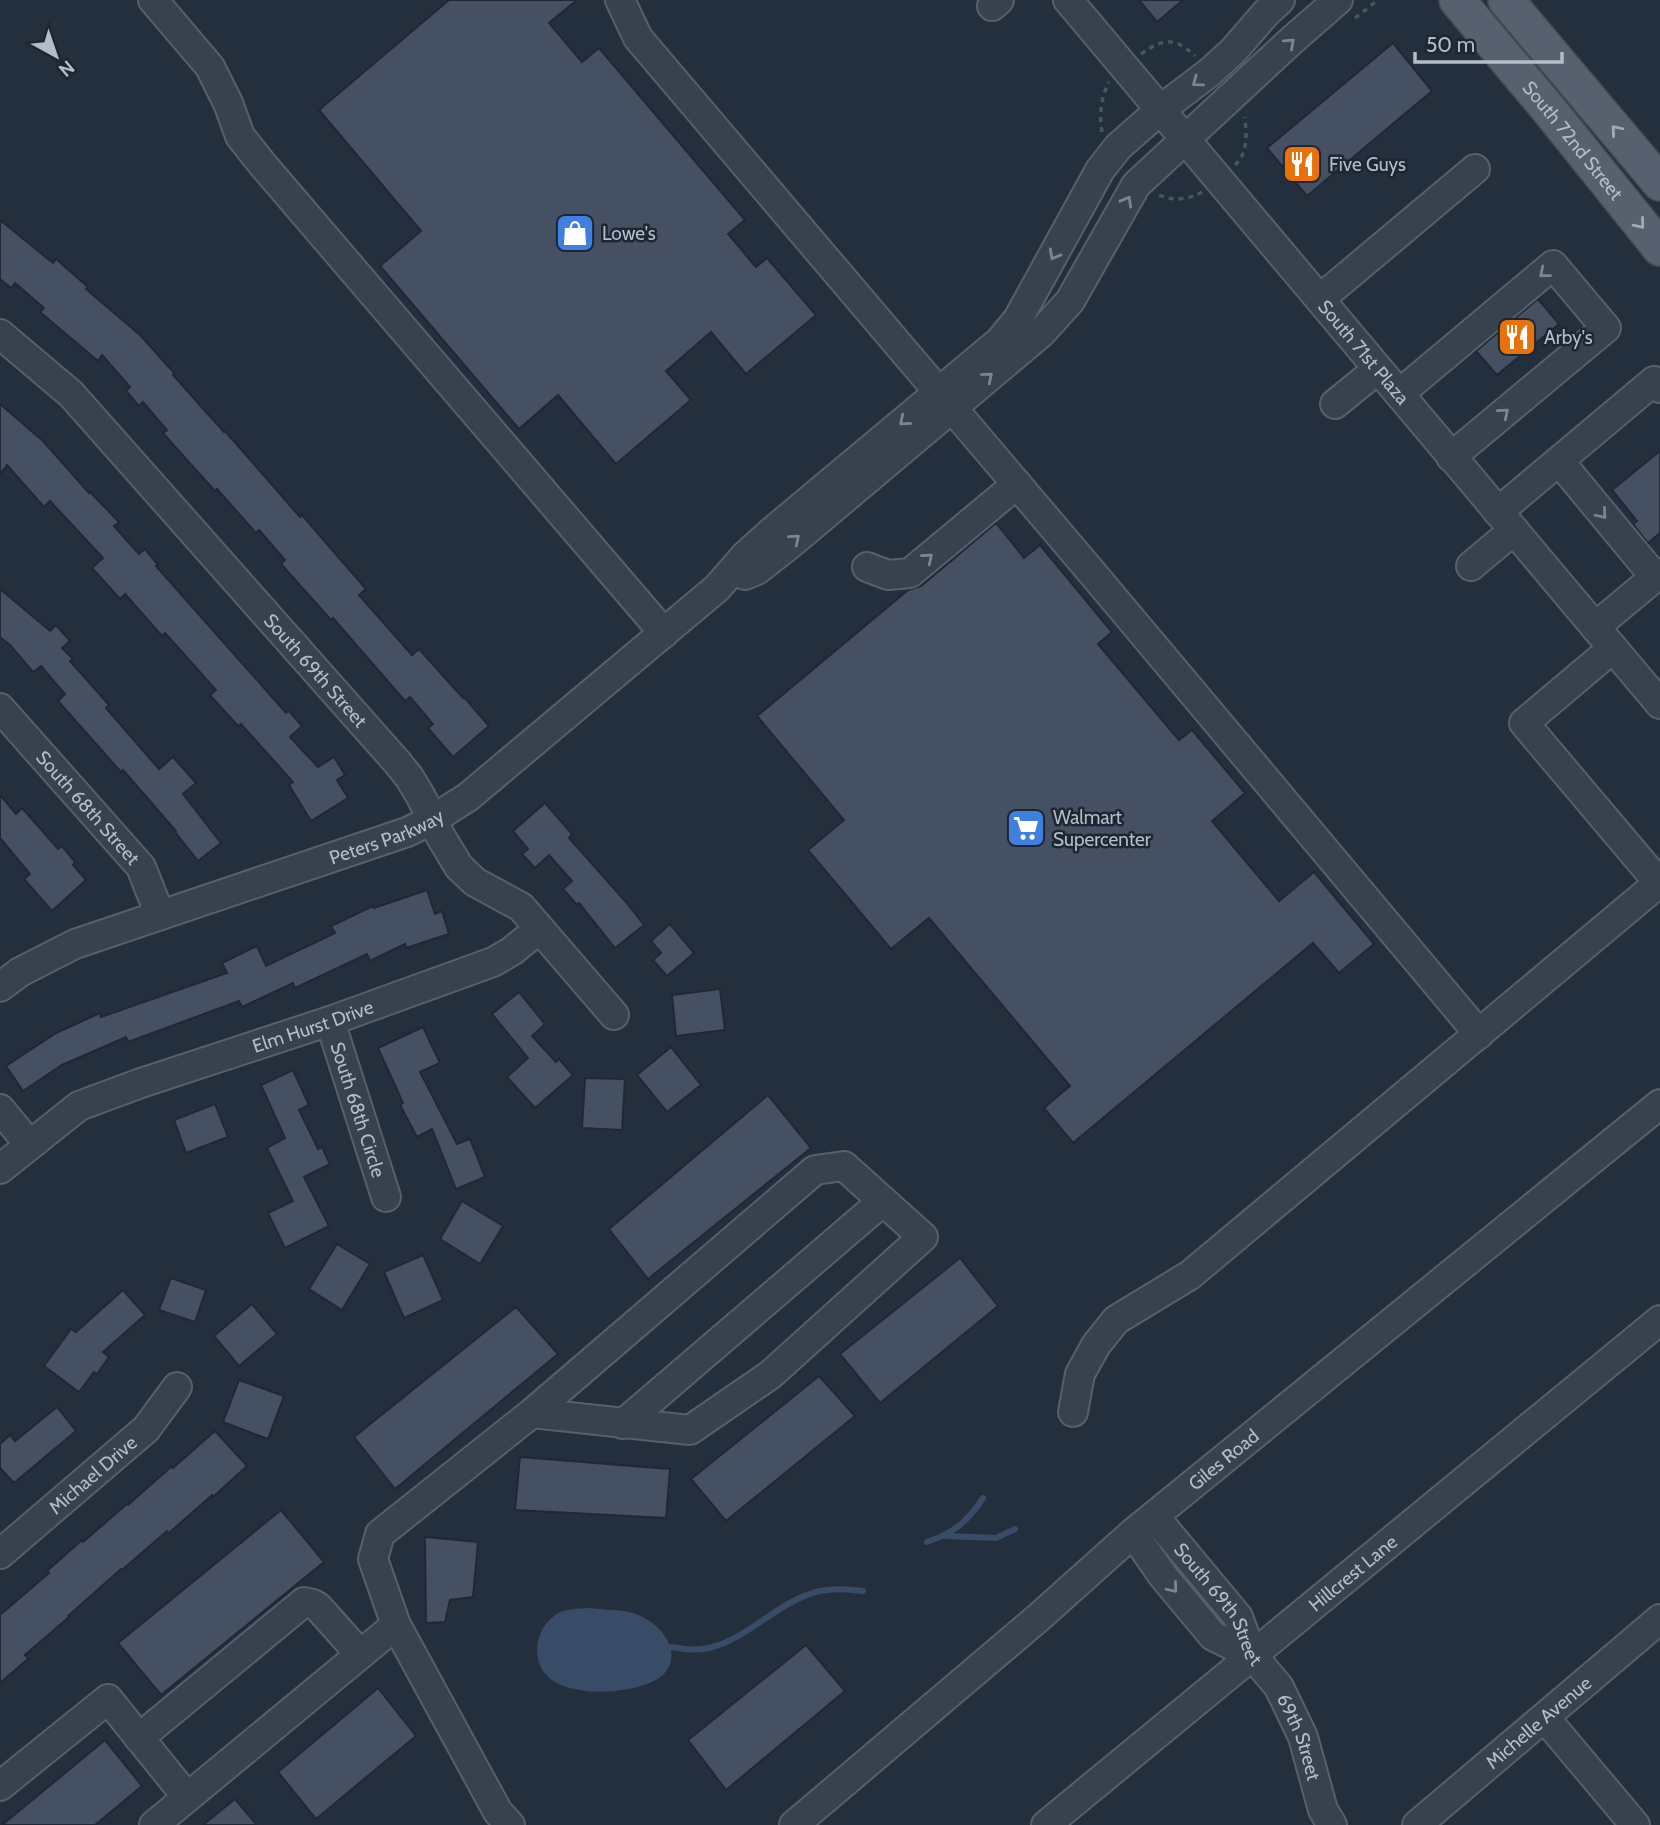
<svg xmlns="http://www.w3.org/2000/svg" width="1660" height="1825" viewBox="0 0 1660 1825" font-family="Cabin,sans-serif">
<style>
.water{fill:#394c67}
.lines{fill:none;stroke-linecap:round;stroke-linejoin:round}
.stream{stroke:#394c67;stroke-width:6}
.building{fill:#455162;stroke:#1f2835;stroke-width:2}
.minor-casing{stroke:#565f6c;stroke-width:32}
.major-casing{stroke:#414a57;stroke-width:38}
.path{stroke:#44595c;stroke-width:3.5;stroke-dasharray:5 5;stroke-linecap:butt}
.minor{stroke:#38414e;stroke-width:28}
.major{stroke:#56606e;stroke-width:35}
.oneway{stroke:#7c8592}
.oneway2{stroke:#a1aab7}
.labels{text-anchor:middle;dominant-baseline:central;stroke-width:5;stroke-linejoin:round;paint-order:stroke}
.street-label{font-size:19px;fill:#b4bcc9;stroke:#1d2633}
.poi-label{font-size:19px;fill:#b4bcc9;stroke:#1d2633;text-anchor:start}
</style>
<rect width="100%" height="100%" fill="#242f3e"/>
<!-- water -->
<path class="water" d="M590 1608C603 1610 620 1609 633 1613 672 1626 692 1672 641 1686 618 1693 580 1695 557 1683 530 1670 532 1632 554 1616 563 1608 578 1609 590 1608Z"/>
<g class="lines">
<!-- stream -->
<g class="stream">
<polyline points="945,1536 996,1538 1015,1529"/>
<path d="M927 1542C954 1533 968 1521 983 1498"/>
<path d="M671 1647C684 1649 696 1651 709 1648 750 1638 779 1600 820 1591 834 1588 848 1589 863 1591"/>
</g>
</g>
<!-- building -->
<g class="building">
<polygon points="449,0 577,0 549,23 582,62 599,48 745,220 728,234 756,267 767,258 816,315 746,374 711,332 666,371 691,400 616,464 558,395 519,429 380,266 421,231 319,110"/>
<polygon points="1139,0 1183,0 1157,22"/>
<polygon points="1393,43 1432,91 1307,196 1267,148"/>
<polygon points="0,220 53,263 56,259 88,287 86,289 141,336 175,374 173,375 224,432 225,431 300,517 302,515 366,589 359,595 412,655 419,649 463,698 464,697 489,726 453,757 428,728 433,724 410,697 405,701 333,618 331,620 281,564 285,560 259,530 256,533 217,489 215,491 177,449 163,433 167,430 143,402 139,406 126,391 130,387 102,355 98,361 40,312 44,308 15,283 11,288 0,279"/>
<polygon points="1538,299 1559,324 1497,375 1476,351"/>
<polygon points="0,404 44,442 89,493 90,492 119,522 114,526 139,554 145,549 158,565 156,566 286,713 289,711 302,726 290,737 318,767 334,757 345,775 337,780 348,798 311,821 289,785 293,782 241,724 238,726 210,695 216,690 165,633 162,636 125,594 120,599 92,568 103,558 50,501 44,507 7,465 0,474"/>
<polygon points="1660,451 1660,533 1648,543 1633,524 1637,521 1612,490"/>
<polygon points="996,523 1024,558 1040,545 1112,632 1098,644 1179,740 1192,730 1245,793 1212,821 1279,901 1314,872 1374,944 1339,973 1313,943 1073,1143 1044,1108 1070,1086 929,918 891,949 808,850 844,820 757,716 908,590 921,586"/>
<polygon points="0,589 50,631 56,625 70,641 62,648 73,659 70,661 109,705 106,708 159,769 173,757 196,783 183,794 221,843 198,861 175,832 176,831 123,770 121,772 58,701 65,694 41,666 33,672 10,645 0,637"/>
<polygon points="0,795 16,814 22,808 58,849 62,846 75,862 73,865 86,880 52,911 24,879 30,874 0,838"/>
<polygon points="545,803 572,834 569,838 626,902 644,925 615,948 579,903 577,905 563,889 572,881 549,855 535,868 522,854 528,849 513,831"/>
<polygon points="427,890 435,914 442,911 449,934 406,948 405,944 370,961 367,954 295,988 293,983 242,1007 239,1001 128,1042 126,1037 62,1065 23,1091 6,1066 56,1033 100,1013 101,1017 227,973 222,963 257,946 266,966 335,933 331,926 373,906 374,908"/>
<polygon points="670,924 694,953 667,976 653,960 661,953 651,941"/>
<polygon points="720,989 725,1030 676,1036 672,995"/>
<polygon points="519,992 545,1024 532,1036 556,1062 559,1059 573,1075 535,1108 507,1077 528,1058 492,1014"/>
<polygon points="423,1027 440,1063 420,1072 457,1144 470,1139 485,1177 456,1189 432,1129 417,1137 400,1105 403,1103 378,1048"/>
<polygon points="671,1047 701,1085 667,1112 637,1075"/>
<polygon points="293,1070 309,1105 299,1110 318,1149 322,1147 330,1164 304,1177 329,1226 285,1248 268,1213 293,1201 267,1148 285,1138 261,1085"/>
<polygon points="585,1078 625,1079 622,1130 582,1128"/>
<polygon points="768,1095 811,1148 648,1279 609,1229"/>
<polygon points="215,1104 228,1137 186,1153 174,1120"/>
<polygon points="462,1201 503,1226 480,1264 440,1239"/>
<polygon points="337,1244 370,1264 342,1310 309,1289"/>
<polygon points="423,1255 443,1300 404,1318 384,1272"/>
<polygon points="960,1258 998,1306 880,1403 840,1354"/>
<polygon points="171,1278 206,1290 195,1322 159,1310"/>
<polygon points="123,1290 145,1315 103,1352 109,1357 97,1374 94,1372 79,1392 44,1366 71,1329 76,1332"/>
<polygon points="252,1304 277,1334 239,1366 214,1336"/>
<polygon points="516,1307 558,1354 395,1489 354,1437"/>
<polygon points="819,1376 855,1416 726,1521 691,1479"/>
<polygon points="239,1380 284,1396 268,1439 223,1422"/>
<polygon points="57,1407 76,1431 14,1483 0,1468 0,1444 10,1435 15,1441"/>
<polygon points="215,1431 247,1466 213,1497 212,1495 169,1533 167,1531 122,1570 121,1569 68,1616 69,1617 25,1655 28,1659 0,1683 0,1615 49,1573 47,1571 82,1540 83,1542 127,1504 128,1505 172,1466 173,1468"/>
<polygon points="520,1457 670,1469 666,1518 515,1510"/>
<polygon points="281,1510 324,1562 161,1695 118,1643"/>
<polygon points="425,1537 478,1542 473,1597 450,1600 445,1622 426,1623"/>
<polygon points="806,1645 845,1691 726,1790 688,1740"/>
<polygon points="378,1688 416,1736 316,1819 278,1772"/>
<polygon points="105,1740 142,1786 95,1825 2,1825"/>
<polygon points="235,1799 257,1825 203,1825"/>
</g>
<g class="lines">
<!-- minor casing -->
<g class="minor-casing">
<g id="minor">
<polyline points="153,0 210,67 228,103 240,136 263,165 664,633"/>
<polyline points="620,0 638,38 1094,575 1479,1034"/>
<path id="s1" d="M1068 0 1660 704"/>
<polyline points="992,6 999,0"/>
<polyline points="1320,299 1475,169"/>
<path id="s2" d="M0 334 71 394 397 762 409 777 420 795 441 837 459 867 475 882 521 907 614 1015"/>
<polyline points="1399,394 1553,265 1606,328 1451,457"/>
<polyline points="1335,404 1378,369"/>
<polyline points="1559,461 1655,577"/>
<polyline points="1498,512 1654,381 1660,388"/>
<polyline points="1471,566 1514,530"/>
<polyline points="867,567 888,575 910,573 1017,484"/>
<polyline points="745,575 757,570 789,545 1041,333 1070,301 1136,185 1291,41 1338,0"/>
<polyline points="1595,627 1660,573"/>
<polyline points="1613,648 1524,723 1659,883"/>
<path id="s3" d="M0 708 141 867 160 915"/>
<path id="s4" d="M0 987 20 972 75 944 407 832 432 820 468 797 717 588 745 556 775 529 1000 341 1018 319 1100 170 1118 147 1160 110 1210 72 1234 50 1266 13 1280 0"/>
<path id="s5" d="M330 1021 386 1197"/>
<polyline points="0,1109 29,1144"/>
<path id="s6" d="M0 1169 79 1106 141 1083 330 1021 493 962 512 951 539 929"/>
<polyline points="1073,1412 1080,1374 1096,1345 1116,1320 1190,1275 1660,882"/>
<polyline points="623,1424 883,1201"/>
<path id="s7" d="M1154 1516 1238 1617 1252 1655 1279 1687 1303 1737 1323 1810 1332 1825"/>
<polyline points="1133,1533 1163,1576 1213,1636 1252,1655"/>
<path id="s8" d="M0 1554 146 1429 177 1387"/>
<polyline points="1545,1718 1635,1825"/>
<polyline points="139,1738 304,1602 313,1604 318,1607 360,1654"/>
<polyline points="0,1786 108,1699 187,1797"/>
<polyline points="154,1825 396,1625"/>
<polyline points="510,1825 498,1812 396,1625 373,1559 380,1534 532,1413 690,1430 770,1375 923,1237 844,1166 815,1170 532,1413"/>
<path id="s9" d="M794 1825 1038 1618 1133 1533 1660 1104"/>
<path id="s10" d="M1046 1825 1660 1320"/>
<path id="s11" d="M1417 1825 1660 1619"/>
</g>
</g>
<!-- major casing -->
<g class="major-casing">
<g id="major">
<path id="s12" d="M1457 0 1550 111 1660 248"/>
<polyline points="1506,0 1660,183"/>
</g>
</g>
<!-- path -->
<g class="path">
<polyline points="1355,18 1378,0"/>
<path d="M1141 54C1163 38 1175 37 1195 56"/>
<path d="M1102 132C1099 115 1101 97 1109 82"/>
<path d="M1235 165C1249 152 1246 134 1245 117"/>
<path d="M1159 195C1174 201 1188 200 1202 192"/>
</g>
<!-- minor -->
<use href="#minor" class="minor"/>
<!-- major -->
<use href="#major" class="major"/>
</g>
<!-- one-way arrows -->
<defs><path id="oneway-chevron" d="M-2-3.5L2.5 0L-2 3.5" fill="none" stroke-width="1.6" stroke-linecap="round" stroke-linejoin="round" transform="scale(1.75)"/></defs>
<g class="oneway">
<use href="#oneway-chevron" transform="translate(1290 43) rotate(-42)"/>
<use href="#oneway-chevron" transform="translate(1197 82) rotate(143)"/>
<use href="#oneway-chevron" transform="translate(1127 201) rotate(-61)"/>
<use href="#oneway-chevron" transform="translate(1054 255) rotate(119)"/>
<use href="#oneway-chevron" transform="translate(1544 273) rotate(141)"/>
<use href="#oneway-chevron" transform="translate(988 377) rotate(-40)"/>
<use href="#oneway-chevron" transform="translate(1504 413) rotate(-40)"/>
<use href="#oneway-chevron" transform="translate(904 421) rotate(140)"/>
<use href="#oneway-chevron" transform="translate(1602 514) rotate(50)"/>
<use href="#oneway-chevron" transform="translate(795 539) rotate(-40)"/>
<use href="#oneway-chevron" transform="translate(928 558) rotate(-40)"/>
<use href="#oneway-chevron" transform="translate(1173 1588) rotate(50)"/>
</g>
<g class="oneway2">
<use href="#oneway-chevron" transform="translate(1616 130) rotate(-130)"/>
<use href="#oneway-chevron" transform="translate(1640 224) rotate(51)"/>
</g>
<!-- icons -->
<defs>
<g id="restaurant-square" transform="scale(2.0125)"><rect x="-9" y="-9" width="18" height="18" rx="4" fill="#e8710a" stroke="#1d2633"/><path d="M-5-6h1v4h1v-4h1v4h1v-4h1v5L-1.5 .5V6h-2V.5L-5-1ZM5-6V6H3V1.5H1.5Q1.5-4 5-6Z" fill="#fff"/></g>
<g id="shop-square" transform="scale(2.0125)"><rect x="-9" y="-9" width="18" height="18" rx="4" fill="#3f7fe0" stroke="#1d2633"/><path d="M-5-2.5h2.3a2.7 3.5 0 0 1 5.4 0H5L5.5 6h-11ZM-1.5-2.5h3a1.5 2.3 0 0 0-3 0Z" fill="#fff"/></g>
<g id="supermarket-square" transform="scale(2.0125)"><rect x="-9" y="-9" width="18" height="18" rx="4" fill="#3f7fe0" stroke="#1d2633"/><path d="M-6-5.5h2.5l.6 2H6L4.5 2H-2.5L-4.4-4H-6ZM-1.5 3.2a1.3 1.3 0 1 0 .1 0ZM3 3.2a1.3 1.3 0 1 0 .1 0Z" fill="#fff"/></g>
</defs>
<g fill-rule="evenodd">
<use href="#restaurant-square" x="1302" y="164"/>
<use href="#shop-square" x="575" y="233"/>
<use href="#restaurant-square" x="1517" y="337"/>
<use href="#supermarket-square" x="1026" y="828"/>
</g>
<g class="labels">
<!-- street labels -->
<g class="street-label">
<text stroke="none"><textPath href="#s12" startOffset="182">South 72nd Street</textPath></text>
<text stroke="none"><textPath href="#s1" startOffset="460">South 71st Plaza</textPath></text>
<text stroke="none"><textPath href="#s2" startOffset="462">South 69th Street</textPath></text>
<text stroke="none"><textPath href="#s3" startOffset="133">South 68th Street</textPath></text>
<text stroke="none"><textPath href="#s4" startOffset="416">Peters Parkway</textPath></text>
<text stroke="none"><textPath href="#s6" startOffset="348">Elm Hurst Drive</textPath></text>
<text stroke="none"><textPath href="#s5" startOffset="93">South 68th Circle</textPath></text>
<text stroke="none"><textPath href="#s9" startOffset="564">Giles Road</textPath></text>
<text stroke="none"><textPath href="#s8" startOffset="122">Michael Drive</textPath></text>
<text stroke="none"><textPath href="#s10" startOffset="397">Hillcrest Lane</textPath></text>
<text stroke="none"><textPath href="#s7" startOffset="110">South 69th Street</textPath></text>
<text stroke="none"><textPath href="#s11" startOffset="159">Michelle Avenue</textPath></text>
<text stroke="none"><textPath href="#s7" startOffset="268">69th Street</textPath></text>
</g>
<!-- poi labels -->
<g class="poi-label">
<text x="1329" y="164">Five Guys</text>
<text x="602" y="233">Lowe's</text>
<text x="1544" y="337">Arby's</text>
<text x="1053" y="817">Walmart<tspan x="1053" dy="22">Supercenter</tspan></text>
</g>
</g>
<!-- north arrow -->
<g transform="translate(56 56) rotate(140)" stroke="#1d2633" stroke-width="5" paint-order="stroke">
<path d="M0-5L12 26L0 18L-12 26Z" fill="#b4bcc9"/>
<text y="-10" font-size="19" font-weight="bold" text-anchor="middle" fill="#b4bcc9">N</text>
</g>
<!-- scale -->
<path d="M1415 52v10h147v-10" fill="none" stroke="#b4bcc9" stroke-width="3.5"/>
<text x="1426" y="52" font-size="21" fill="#b4bcc9" stroke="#1d2633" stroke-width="5" paint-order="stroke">50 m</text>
</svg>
